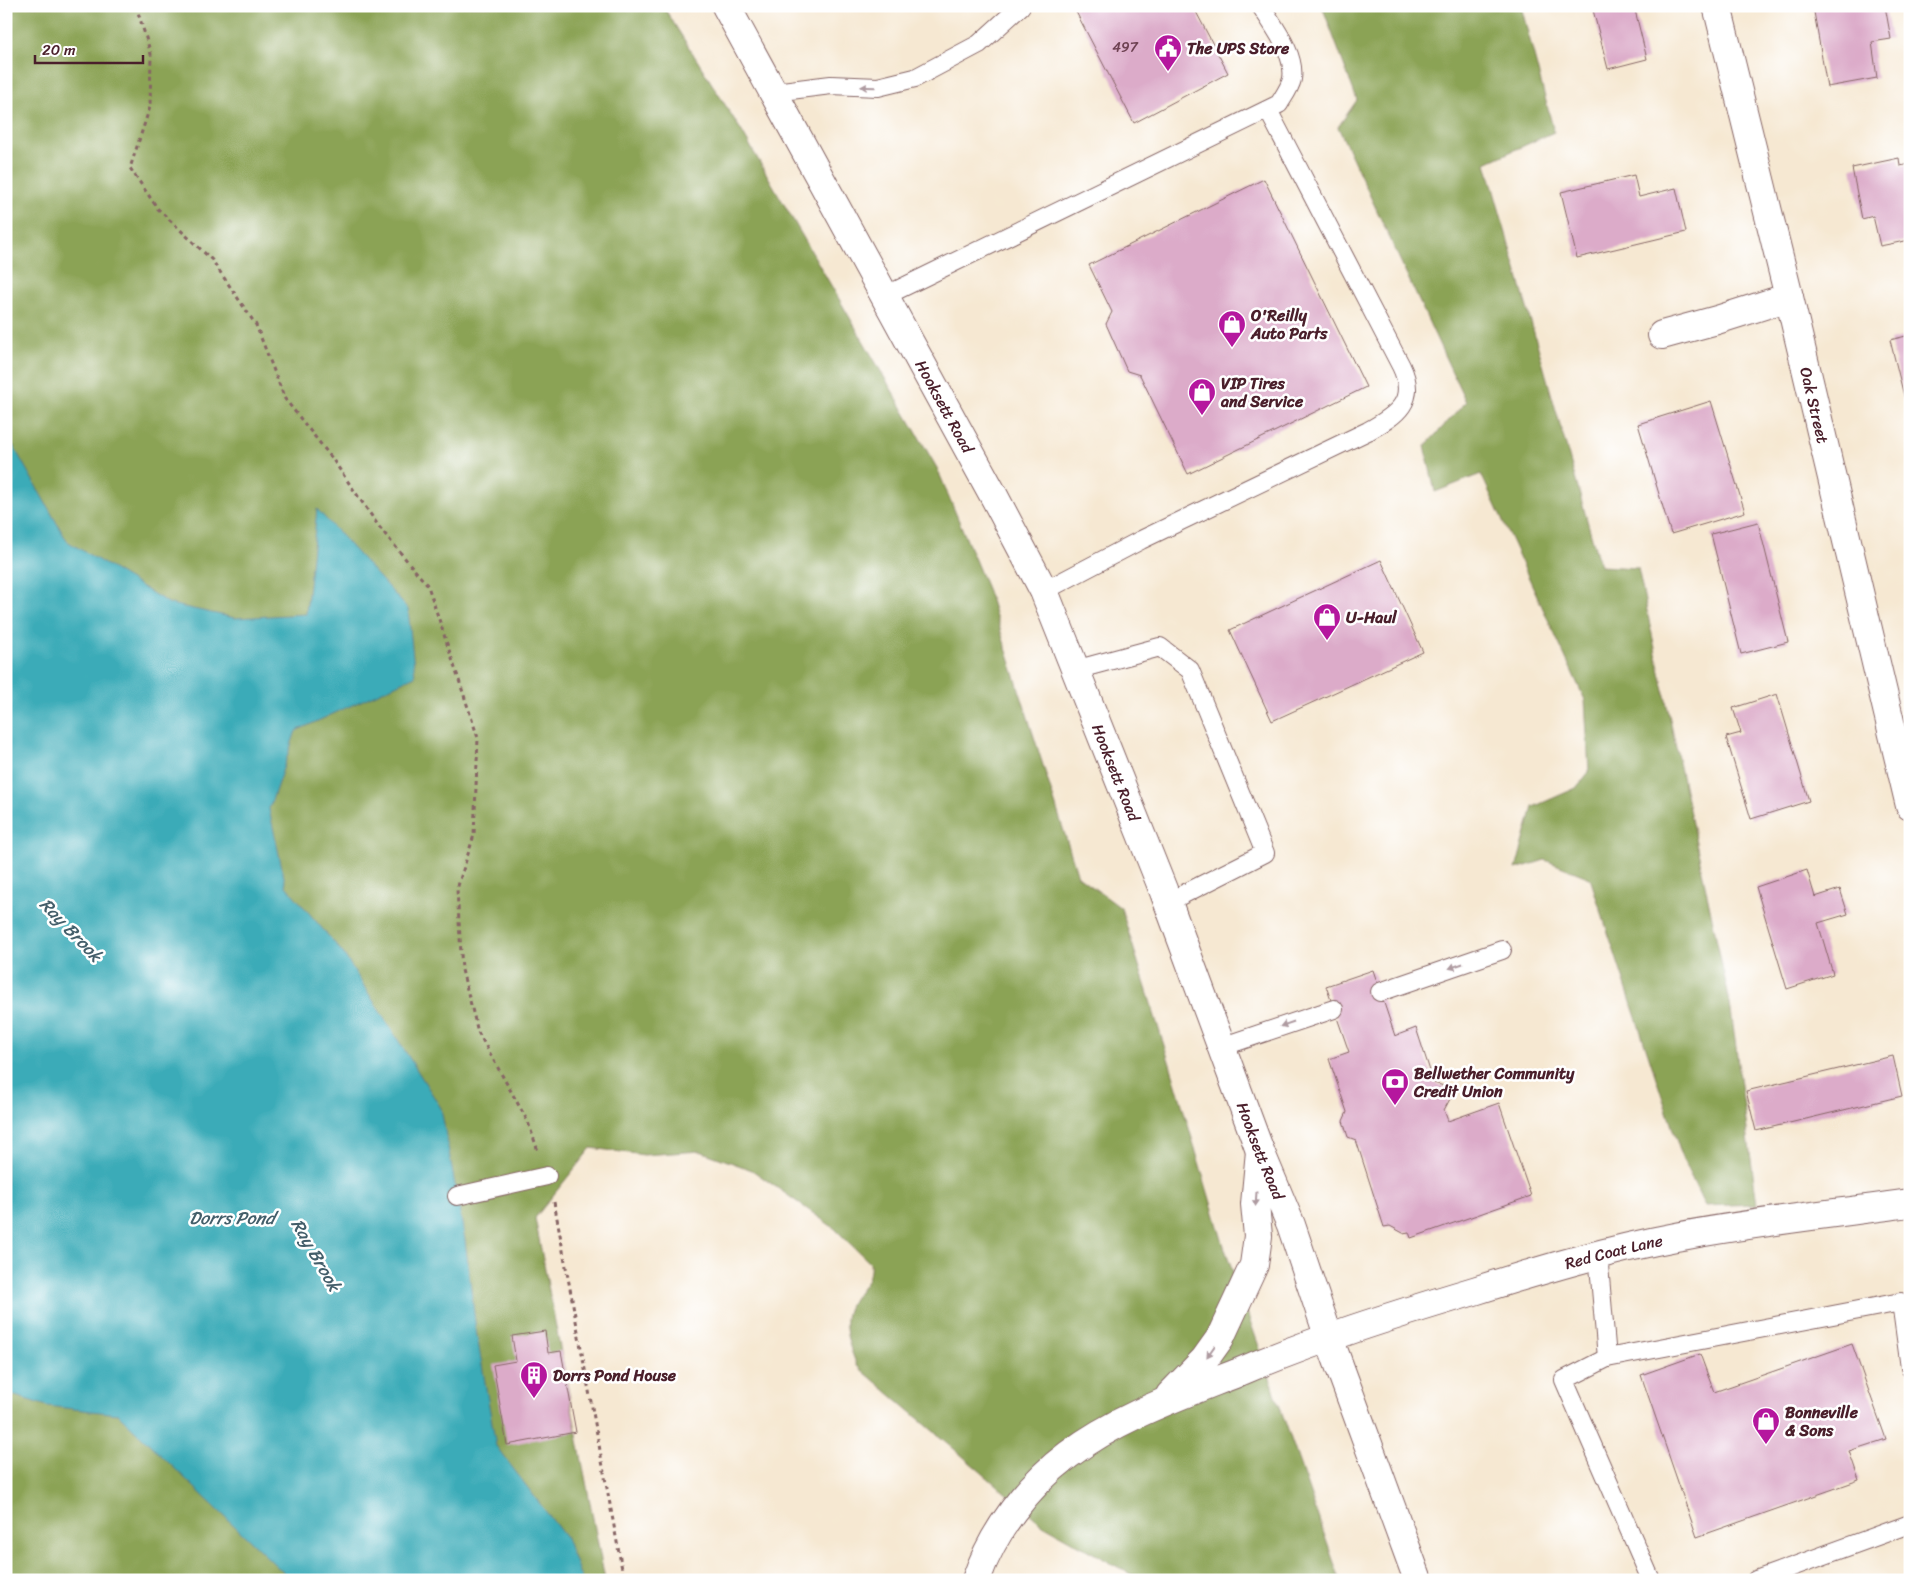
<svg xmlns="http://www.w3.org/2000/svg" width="1916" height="1586" viewBox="0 0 1916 1586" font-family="Sriracha,sans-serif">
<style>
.forest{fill:#8ba354;stroke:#6a6140}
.water{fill:#3babb8;stroke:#426572}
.building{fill:#dcabc9}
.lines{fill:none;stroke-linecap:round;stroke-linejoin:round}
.lane-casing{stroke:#866565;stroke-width:20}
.street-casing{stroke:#866565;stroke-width:30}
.primary-casing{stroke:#866565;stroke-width:30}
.path{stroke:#866565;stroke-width:3;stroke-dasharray:4 4;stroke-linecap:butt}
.lane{stroke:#fff;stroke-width:18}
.street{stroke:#fff;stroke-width:28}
.primary{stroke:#fff;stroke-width:28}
.oneway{fill:#ae9aa0}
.labels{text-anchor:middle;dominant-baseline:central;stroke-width:5;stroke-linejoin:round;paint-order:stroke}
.number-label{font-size:14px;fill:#6e4252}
.poi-label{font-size:16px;font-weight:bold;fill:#4a1f2b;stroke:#fff;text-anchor:start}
.street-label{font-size:16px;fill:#4a1f2b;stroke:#fff}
.water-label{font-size:18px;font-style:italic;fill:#435e6a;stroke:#fff}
</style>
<rect width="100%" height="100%" fill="#fff"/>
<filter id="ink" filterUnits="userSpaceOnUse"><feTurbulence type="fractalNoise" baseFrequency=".02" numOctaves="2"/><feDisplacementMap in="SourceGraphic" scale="10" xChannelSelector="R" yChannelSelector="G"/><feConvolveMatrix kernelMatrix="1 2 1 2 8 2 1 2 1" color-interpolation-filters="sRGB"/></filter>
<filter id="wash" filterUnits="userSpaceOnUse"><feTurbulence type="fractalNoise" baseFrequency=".0096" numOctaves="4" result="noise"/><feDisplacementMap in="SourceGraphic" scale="20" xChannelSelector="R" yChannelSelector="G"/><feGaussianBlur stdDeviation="1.12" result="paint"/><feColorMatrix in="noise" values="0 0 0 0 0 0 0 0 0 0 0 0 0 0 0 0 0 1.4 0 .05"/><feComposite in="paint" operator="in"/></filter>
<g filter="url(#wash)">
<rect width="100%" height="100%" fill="#f6e8d2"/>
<!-- forest -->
<g class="forest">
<path d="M6 6H663L741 130 937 468 988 591 1078 876 1121 908 1173 1074 1222 1240 1340 1580H1141L1043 1525 857 1366C850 1347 840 1325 850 1305 859 1289 872 1282 870 1263L834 1228 752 1170 700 1151 644 1155 591 1148 535 1218 605 1580H6Z"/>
<polygon points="1322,6 1521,6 1554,132 1486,163 1600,566 1638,568 1730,1003 1757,1204 1705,1206 1683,1160 1590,878 1545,860 1516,869 1533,807 1576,788 1589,772 1585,700 1481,474 1435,492 1425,446 1466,402 1338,127 1357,100"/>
</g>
<!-- water -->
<polygon class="water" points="6,433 67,541 170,604 235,618 306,614 317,509 408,609 415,676 296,731 269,809 286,886 343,953 441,1108 465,1240 476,1330 496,1446 566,1538 582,1580 291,1580 118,1414 47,1406 6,1393"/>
<g id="blocks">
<!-- building -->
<g class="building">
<polygon points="1078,6 1193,6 1228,73 1134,123 1074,8"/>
<polygon points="1592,6 1634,6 1647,59 1608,69"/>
<polygon points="1813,6 1885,6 1891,39 1872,42 1877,78 1827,87"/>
<polygon points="1899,158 1900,166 1910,164 1910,240 1880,246 1873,216 1862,219 1852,168"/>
<polygon points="1634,175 1639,197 1676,188 1686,232 1577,258 1561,192"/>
<polygon points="1264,179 1366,387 1188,474 1140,375 1127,371 1106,324 1112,312 1089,265"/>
<polygon points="1910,335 1910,415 1909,416 1890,340"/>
<polygon points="1711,401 1745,512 1671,534 1638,424"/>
<polygon points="1758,522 1788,642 1741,654 1711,534"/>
<polygon points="1381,560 1423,652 1272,721 1230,630"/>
<polygon points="1777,694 1809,801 1751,819 1726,737 1741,733 1733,708"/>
<polygon points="1807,870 1815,897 1840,889 1848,914 1818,923 1833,974 1787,989 1756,887"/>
<polygon points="1373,970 1395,1036 1416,1028 1434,1083 1444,1086 1450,1099 1444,1110 1448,1121 1499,1103 1531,1196 1411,1238 1409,1232 1403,1233 1390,1226 1384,1227 1356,1140 1348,1137 1343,1121 1347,1112 1329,1059 1349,1052 1326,986"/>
<polygon points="1893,1056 1902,1096 1756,1131 1746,1091"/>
<polygon points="545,1331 548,1353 561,1351 576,1432 507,1445 493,1365 516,1361 512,1336"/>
<polygon points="1852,1344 1886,1439 1849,1451 1859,1480 1697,1537 1641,1375 1700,1354 1714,1392"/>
</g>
</g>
</g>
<g filter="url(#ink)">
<use href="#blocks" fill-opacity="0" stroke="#866565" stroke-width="1"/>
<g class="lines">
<!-- lane casing -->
<g class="lane-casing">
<g id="lane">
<polyline points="774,92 831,85 878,87 915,78 979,44 1021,6"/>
<path d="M885 296 1279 104C1283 97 1290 88 1292 79 1296 54 1273 26 1261 6"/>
<path d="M1044 591 1141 540 1368 431C1397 415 1418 401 1401 366L1268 110"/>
<polyline points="1075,670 1160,647 1190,670 1265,853 1168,902"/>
<polyline points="1380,992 1502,950"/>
<polyline points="1221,1047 1334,1009"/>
<polyline points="457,1196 547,1176"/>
<polyline points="1598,1254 1607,1358"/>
<polyline points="1651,1580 1564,1380 1607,1358 1901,1302 1910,1368"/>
<polyline points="1756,1580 1910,1524"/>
</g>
</g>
<!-- street casing -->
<g class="street-casing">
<g id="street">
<path id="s1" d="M1717 6 1789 297 1910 806"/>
<polyline points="1662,335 1717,320 1789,297"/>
<polyline points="1170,1395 1205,1359 1220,1338 1254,1265 1258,1236 1255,1204 1260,1151"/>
<path id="s2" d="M976 1580C993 1531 1027 1486 1068 1455 1118 1417 1179 1396 1237 1373 1314 1340 1394 1315 1474 1291 1541 1270 1607 1250 1676 1237 1753 1222 1832 1214 1910 1203"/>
</g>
</g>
<!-- primary casing -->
<g class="primary-casing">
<g id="primary">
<path id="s3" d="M726 6 995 498 1044 591 1164 892 1260 1151 1291 1225 1329 1338 1418 1580"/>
</g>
</g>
<!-- path -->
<g class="path">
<polyline points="136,6 151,54 150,107 130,168 158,209 212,260 256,325 285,399 331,457 380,528 428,586 478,738 474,835 457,889 462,970 478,1032 528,1122 538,1151"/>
<polyline points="554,1202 624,1580"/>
</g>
<!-- lane -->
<use href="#lane" class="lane"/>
<!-- street -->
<use href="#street" class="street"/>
<!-- primary -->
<use href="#primary" class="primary"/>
</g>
<!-- one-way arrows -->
<defs><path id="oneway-solid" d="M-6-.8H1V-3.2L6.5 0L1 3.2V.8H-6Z" transform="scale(1.25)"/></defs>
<g class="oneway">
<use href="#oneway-solid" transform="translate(868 87) rotate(-178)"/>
<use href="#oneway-solid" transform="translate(1456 966) rotate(161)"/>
<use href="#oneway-solid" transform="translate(1287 1024) rotate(161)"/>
<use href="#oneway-solid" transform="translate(1256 1199) rotate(94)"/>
<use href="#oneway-solid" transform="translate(1211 1351) rotate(125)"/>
</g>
</g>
<!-- icons -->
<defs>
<g id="civic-pin" transform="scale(1.4375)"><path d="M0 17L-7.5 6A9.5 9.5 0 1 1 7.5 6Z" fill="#b5179e" stroke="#fff"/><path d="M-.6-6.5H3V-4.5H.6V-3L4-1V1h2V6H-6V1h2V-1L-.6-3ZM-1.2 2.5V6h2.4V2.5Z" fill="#fff"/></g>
<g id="shop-pin" transform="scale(1.4375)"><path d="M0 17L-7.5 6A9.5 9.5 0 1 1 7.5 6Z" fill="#b5179e" stroke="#fff"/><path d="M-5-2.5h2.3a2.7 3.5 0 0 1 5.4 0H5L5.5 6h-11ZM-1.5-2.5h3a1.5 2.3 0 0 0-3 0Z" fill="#fff"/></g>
<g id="bank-pin" transform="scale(1.4375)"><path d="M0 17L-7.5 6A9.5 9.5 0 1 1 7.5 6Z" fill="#b5179e" stroke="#fff"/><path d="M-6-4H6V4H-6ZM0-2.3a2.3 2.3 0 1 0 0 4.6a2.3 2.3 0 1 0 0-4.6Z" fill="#fff"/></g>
<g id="building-pin" transform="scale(1.4375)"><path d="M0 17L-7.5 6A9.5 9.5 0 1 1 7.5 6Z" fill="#b5179e" stroke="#fff"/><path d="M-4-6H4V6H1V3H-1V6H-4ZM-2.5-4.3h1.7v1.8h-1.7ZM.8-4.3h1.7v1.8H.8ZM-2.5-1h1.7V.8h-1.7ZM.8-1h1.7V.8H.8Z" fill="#fff"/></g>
</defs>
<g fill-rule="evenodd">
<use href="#civic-pin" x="1168" y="48"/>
<use href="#shop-pin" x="1232" y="324"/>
<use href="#shop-pin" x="1202" y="392"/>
<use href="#shop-pin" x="1327" y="617"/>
<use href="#bank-pin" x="1395" y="1082"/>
<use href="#building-pin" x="534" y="1375"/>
<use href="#shop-pin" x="1766" y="1421"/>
</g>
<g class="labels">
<!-- number labels -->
<g class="number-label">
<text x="1125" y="47">497</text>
</g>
<!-- poi labels -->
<g class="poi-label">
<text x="1187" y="48">The UPS Store</text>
<text x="1251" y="315">O'Reilly<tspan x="1251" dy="18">Auto Parts</tspan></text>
<text x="1221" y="383">VIP Tires<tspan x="1221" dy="18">and Service</tspan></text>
<text x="1346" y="617">U-Haul</text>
<text x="1414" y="1073">Bellwether Community<tspan x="1414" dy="18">Credit Union</tspan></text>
<text x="553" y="1375">Dorrs Pond House</text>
<text x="1785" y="1412">Bonneville<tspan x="1785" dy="18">&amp; Sons</tspan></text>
</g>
<!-- street labels -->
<g class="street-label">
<text stroke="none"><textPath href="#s3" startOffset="456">Hooksett Road</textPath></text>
<text stroke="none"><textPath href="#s1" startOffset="411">Oak Street</textPath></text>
<text stroke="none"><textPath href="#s3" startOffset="861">Hooksett Road</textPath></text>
<text stroke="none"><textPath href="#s3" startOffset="1266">Hooksett Road</textPath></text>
<text stroke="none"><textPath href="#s2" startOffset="742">Red Coat Lane</textPath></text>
</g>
<!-- water labels -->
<g class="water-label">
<text transform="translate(71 930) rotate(46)">Ray Brook</text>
<text x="232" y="1218">Dorrs Pond</text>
<text transform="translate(316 1255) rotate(60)">Ray Brook</text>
</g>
</g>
<!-- margin -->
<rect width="1916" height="1586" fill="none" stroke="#fff" stroke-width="25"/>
<!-- scale -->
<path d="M35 55v8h108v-8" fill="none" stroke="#4a1f2b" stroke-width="2.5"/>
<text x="42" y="55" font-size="15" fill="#4a1f2b" stroke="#ffffff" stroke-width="4" paint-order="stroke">20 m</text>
</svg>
